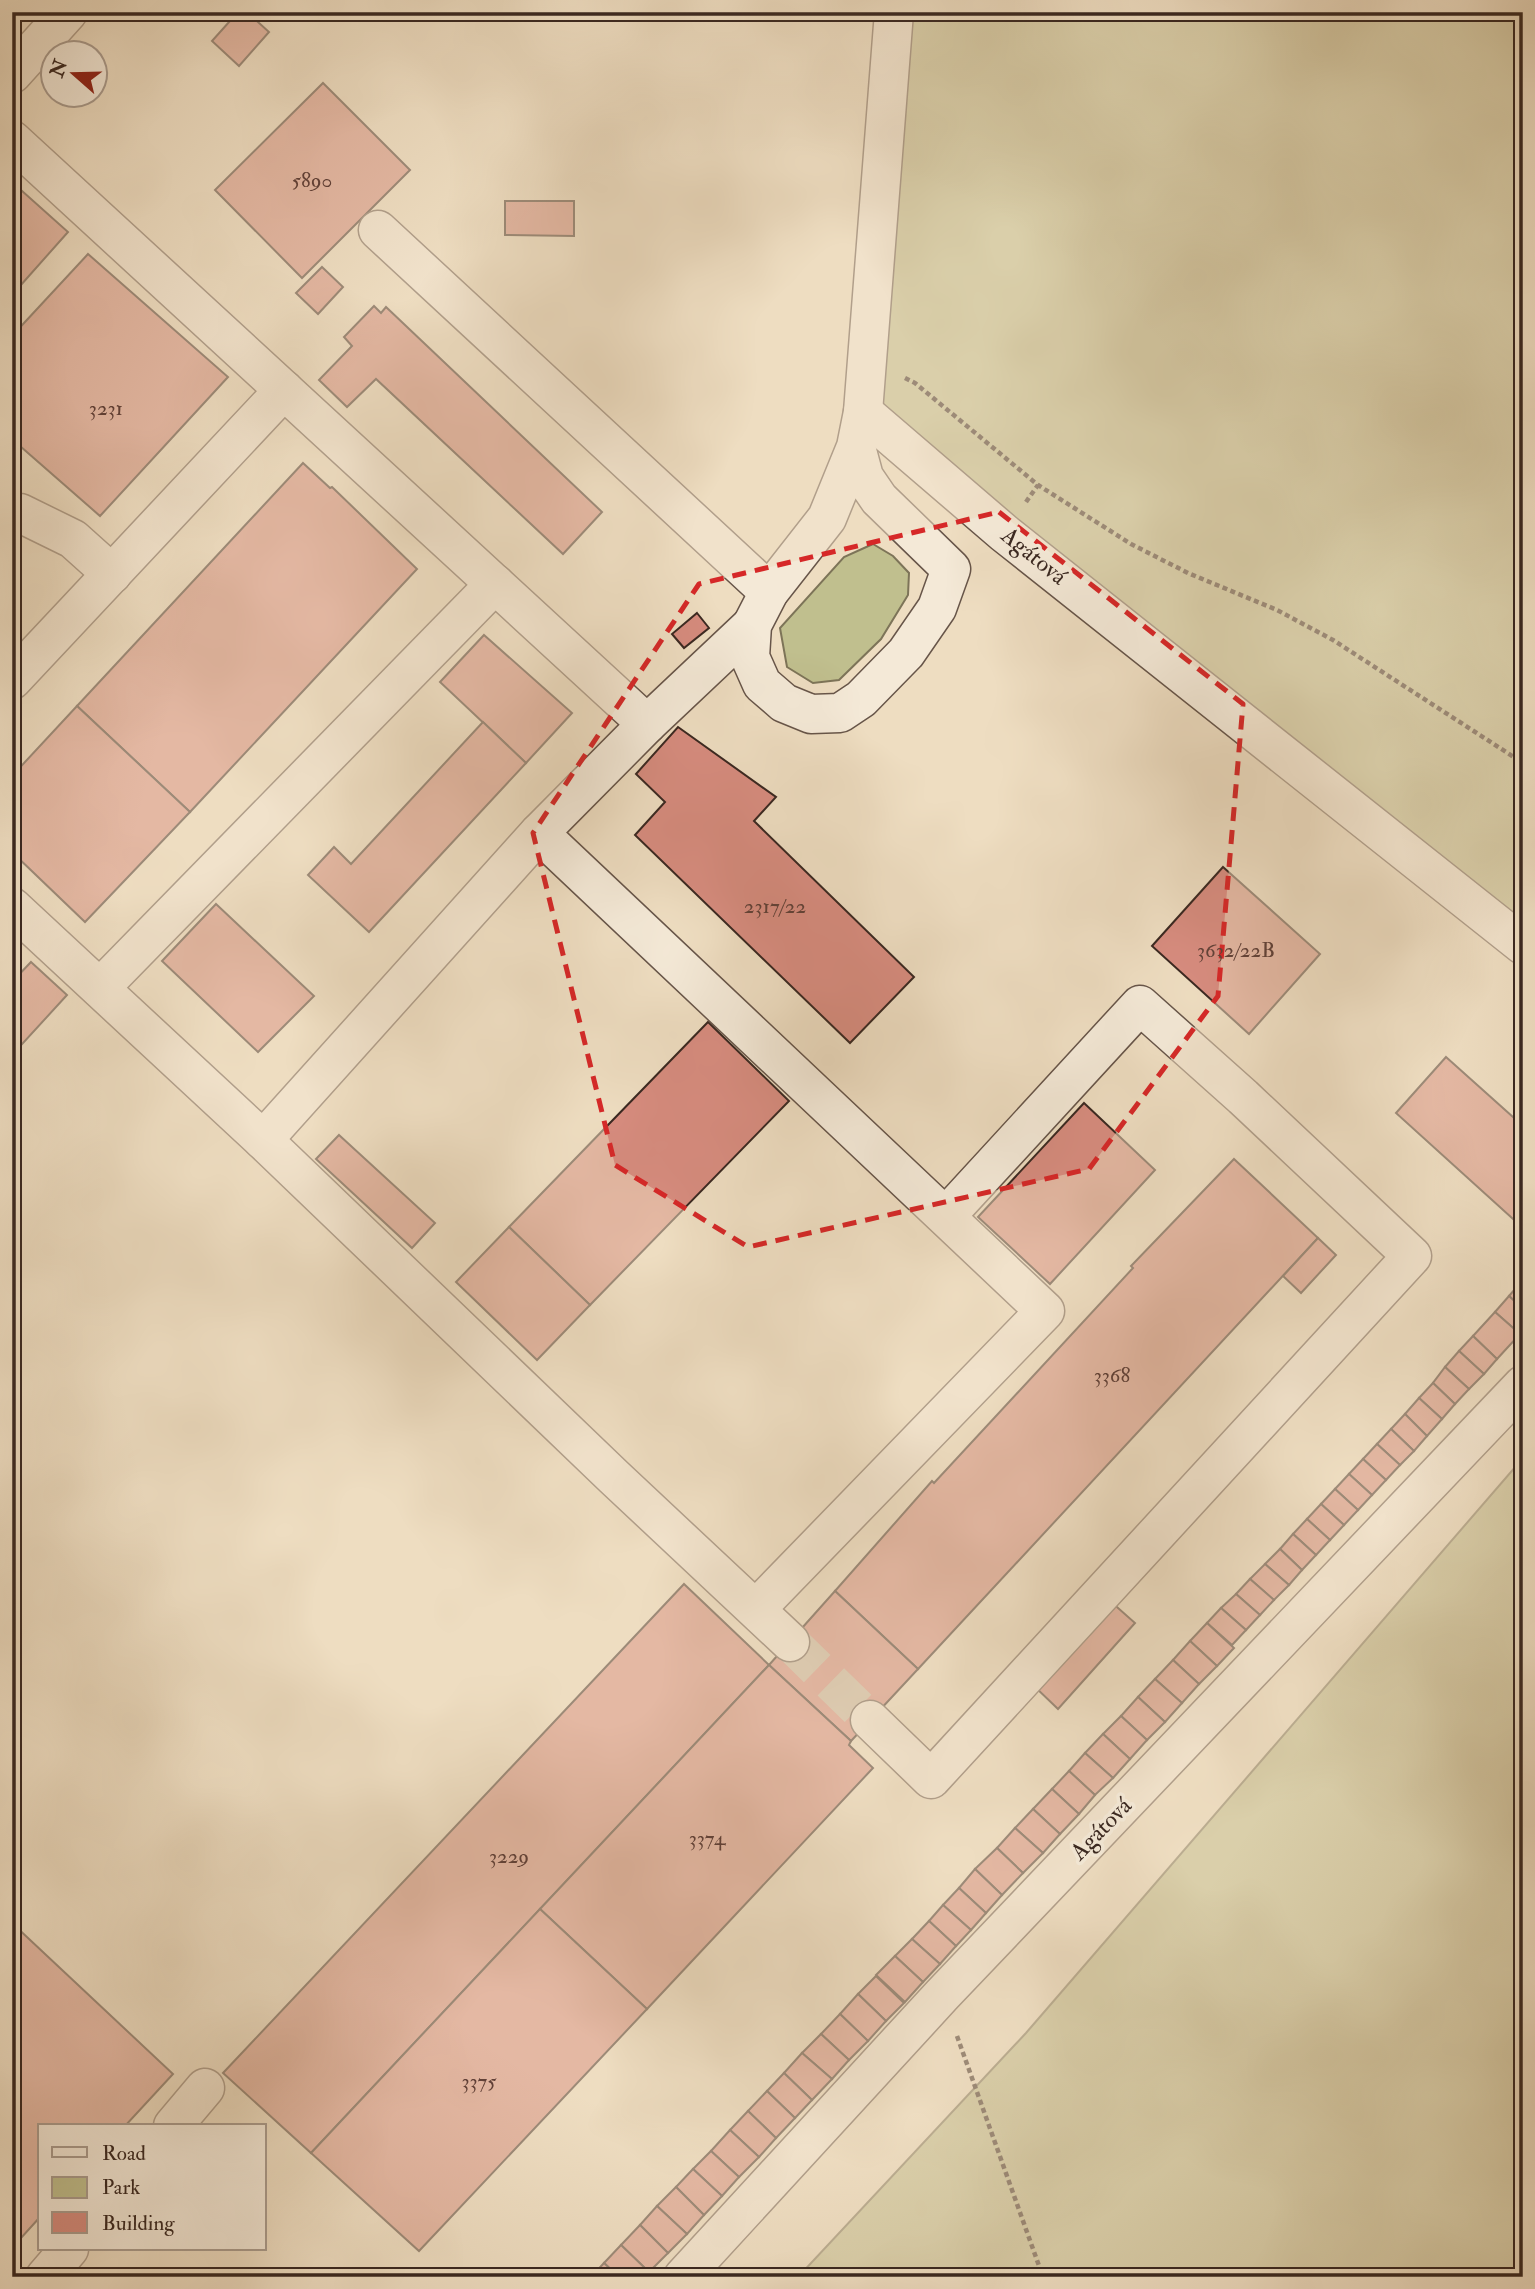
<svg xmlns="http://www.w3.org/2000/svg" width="1535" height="2289" viewBox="0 0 1535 2289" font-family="'IM FELL Double Pica',serif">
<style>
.green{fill:#c0bf8e;stroke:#7d7458;stroke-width:2}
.building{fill:#d78c7f;stroke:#3a2821;stroke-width:2}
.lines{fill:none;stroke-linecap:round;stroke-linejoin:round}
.minor-tunnel{stroke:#cab9a1;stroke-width:38;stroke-dasharray:38 19;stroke-linecap:butt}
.minor-casing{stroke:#675549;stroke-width:41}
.path{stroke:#3a2821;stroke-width:4.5;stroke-dasharray:5 3.5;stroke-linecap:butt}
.minor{stroke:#f4e9d7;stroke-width:38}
.marked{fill:none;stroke:#d62828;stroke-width:5;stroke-dasharray:14 9;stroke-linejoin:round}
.labels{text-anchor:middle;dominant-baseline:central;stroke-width:7;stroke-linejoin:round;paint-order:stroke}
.number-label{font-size:21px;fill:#614138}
.street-label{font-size:24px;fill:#3a2821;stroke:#f4e9d7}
</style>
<rect width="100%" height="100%" fill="#eeddc1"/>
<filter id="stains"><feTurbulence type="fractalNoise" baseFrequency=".00286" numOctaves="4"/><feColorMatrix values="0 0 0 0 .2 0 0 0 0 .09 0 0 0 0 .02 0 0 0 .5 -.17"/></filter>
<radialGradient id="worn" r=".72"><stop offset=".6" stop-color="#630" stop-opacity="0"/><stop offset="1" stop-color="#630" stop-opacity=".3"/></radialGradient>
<!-- green -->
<g class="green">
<polygon points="895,12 1523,12 1523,927 863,412"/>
<polygon points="873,544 893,556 909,573 908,595 881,639 839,680 813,683 787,667 780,628 844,557"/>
<polygon points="1523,1458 1523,2277 798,2277 1026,2033"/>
</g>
<!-- building -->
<g class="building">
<polygon points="238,12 247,12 269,32 239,66 212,41"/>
<polygon points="323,83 410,170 302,278 215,190"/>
<polygon points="12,182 68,232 12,295"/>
<polygon points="505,201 574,201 574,236 505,235"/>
<polygon points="88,254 228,377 100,516 12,439 12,336"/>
<polygon points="322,267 343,287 318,314 296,293"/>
<polygon points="374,306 381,313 386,307 602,512 563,554 376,379 347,407 319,380 352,346 344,337"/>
<polygon points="303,463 330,488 332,487 417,569 190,812 77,706"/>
<polygon points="697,613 709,628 684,648 672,634"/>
<polygon points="484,635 572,713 526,763 440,682"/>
<polygon points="77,706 190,812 85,922 12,852 12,776"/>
<polygon points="483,722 526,763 369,932 308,875 334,847 351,864"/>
<polygon points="678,727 776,797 754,821 914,977 850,1043 635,835 665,802 636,774"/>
<polygon points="1223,867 1320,954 1249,1034 1152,946"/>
<polygon points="216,904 314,996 258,1052 162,961"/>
<polygon points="31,962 67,995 13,1054 12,982"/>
<polygon points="708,1022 789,1101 590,1305 509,1227"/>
<polygon points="1446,1057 1523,1126 1523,1228 1396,1113"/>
<polygon points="1084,1103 1155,1170 1050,1284 978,1217"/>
<polygon points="339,1135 435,1223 412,1248 316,1159"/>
<polygon points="1234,1159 1318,1238 918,1669 835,1591 932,1481 934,1483 1133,1268 1131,1266"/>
<polygon points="509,1227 590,1305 537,1360 456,1282"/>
<polygon points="1318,1238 1336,1255 1301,1293 1283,1276"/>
<polygon points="1522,1281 1523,1282 1523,1309 1509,1296"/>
<polygon points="1509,1296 1523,1309 1523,1330 1520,1334 1495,1312"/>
<polygon points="1495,1312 1520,1334 1497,1359 1473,1336"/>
<polygon points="1473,1336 1497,1359 1484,1374 1459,1351"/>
<polygon points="1459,1351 1484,1374 1469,1389 1445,1367"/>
<polygon points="1445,1367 1469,1389 1455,1404 1433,1383"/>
<polygon points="1433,1383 1455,1404 1442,1419 1419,1398"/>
<polygon points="1419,1398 1442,1419 1427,1436 1405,1414"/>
<polygon points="1405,1414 1427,1436 1414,1451 1391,1429"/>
<polygon points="1391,1429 1414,1451 1400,1465 1377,1444"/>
<polygon points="1377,1444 1400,1465 1386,1480 1363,1459"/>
<polygon points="1363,1459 1386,1480 1372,1495 1349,1474"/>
<polygon points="1349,1474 1372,1495 1358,1510 1335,1489"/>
<polygon points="1335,1489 1358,1510 1344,1525 1321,1504"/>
<polygon points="1321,1504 1344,1525 1330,1540 1307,1519"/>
<polygon points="1307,1519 1330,1540 1316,1555 1293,1534"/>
<polygon points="1293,1534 1316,1555 1302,1570 1280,1549"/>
<polygon points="1280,1549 1302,1570 1289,1585 1265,1564"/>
<polygon points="1265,1564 1289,1585 1274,1600 1250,1579"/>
<polygon points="1250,1579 1274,1600 1260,1615 1236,1594"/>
<polygon points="684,1584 769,1665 311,2153 223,2073"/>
<polygon points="835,1591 918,1669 851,1741 769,1665"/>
<polygon points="1236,1594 1260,1615 1246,1630 1221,1608"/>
<polygon points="1109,1600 1135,1623 1058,1709 1033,1685"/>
<polygon points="1221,1608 1246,1630 1232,1645 1207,1623"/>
<polygon points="1207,1623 1234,1648 1217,1666 1190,1641"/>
<polygon points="1190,1641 1217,1666 1199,1684 1173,1660"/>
<polygon points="1173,1660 1199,1684 1182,1703 1155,1679"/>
<polygon points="769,1665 851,1741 849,1745 873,1768 647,2009 540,1909"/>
<polygon points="1155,1679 1182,1703 1165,1722 1138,1697"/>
<polygon points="1138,1697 1165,1722 1147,1740 1121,1716"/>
<polygon points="1121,1716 1147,1740 1130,1759 1103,1734"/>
<polygon points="1103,1734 1130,1759 1113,1778 1085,1753"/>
<polygon points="1085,1753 1113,1778 1095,1795 1069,1771"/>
<polygon points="1069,1771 1095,1795 1079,1814 1052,1789"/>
<polygon points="1052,1789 1079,1814 1060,1834 1033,1809"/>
<polygon points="1033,1809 1060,1834 1043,1853 1015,1828"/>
<polygon points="1015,1828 1043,1853 1023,1873 997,1848"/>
<polygon points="997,1848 1023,1873 1002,1895 975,1869"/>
<polygon points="975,1869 1002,1895 986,1913 959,1888"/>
<polygon points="959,1888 986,1913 971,1930 943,1905"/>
<polygon points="943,1905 971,1930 956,1946 929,1921"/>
<polygon points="540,1909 647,2009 419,2251 311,2153"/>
<polygon points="929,1921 956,1946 940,1964 912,1939"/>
<polygon points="12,1923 173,2074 125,2126 40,2126 40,2217 12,2248"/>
<polygon points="912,1939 940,1964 923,1982 895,1956"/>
<polygon points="895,1956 923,1982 905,2002 876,1975"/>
<polygon points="876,1976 904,2003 886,2021 858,1994"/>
<polygon points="858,1994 886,2021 868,2041 840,2014"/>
<polygon points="840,2014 868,2041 849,2060 821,2034"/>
<polygon points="821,2034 849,2060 832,2079 802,2053"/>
<polygon points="802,2053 832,2079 812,2100 784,2073"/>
<polygon points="784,2073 812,2100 795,2118 767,2091"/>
<polygon points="767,2091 795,2118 776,2138 748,2111"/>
<polygon points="748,2111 776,2138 759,2157 730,2130"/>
<polygon points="730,2130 759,2157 739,2177 711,2151"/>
<polygon points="711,2151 739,2177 722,2196 693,2169"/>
<polygon points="693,2169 722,2196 704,2215 676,2187"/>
<polygon points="676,2187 704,2215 687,2234 657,2206"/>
<polygon points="657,2206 687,2234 668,2253 640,2225"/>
<polygon points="640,2225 668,2253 649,2272 621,2245"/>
<polygon points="621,2245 649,2272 645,2277 619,2277 604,2263"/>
<polygon points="604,2263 619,2277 591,2277"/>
</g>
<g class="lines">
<!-- minor-tunnel -->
<polyline class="minor-tunnel" points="790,1642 870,1720"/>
<!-- minor casing -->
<g class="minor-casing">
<g id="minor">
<polyline points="12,74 68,12"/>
<polyline points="12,140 647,724 539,833 263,1140 12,907"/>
<polyline points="378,230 769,592"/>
<polyline points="863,412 1004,533 1523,945"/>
<polyline points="856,447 864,477 879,499 951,569 937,608 906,653 861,699 840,713 811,714 784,703 762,684 750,657 752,625 769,592 827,518 856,447 863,412 894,12"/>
<polyline points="12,514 20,513 73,539 112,574"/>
<polyline points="12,680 284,390"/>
<polyline points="647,724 752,625"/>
<polyline points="539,833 1045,1311 756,1609"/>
<polyline points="100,988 495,584"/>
<polyline points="263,1140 614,1477 790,1642"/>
<polyline points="870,1720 931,1779 1412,1256 1243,1097 1140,1005 946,1216"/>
<polyline points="173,2126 205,2088"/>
<polyline points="45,2277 69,2249"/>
<polyline points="683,2277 942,1995 1523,1385"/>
</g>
</g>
<!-- path -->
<g class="path">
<polyline points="905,378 915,383 1038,485 1131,544 1188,573 1277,610 1333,640 1523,763"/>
<polyline points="1026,502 1038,485"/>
<polyline points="957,2036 1043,2277"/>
</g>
<!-- minor -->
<use href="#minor" class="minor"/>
</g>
<!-- marked area -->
<path d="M0 0H1535V2289H0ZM999 512 1243 704 1218 996 1089 1169 748 1247 615 1165 533 833 699 584Z" fill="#eeddc1" fill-opacity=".55" fill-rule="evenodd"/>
<path class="marked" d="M999 512 1243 704 1218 996 1089 1169 748 1247 615 1165 533 833 699 584Z"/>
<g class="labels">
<!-- number labels -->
<g class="number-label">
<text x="312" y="180">5890</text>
<text x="106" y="408">3231</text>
<text x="775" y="906">2317/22</text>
<text x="1236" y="950">3632/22B</text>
<text x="1112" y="1375">3368</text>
<text x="707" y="1838">3374</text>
<text x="509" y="1856">3229</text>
<text x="479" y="2081">3375</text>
</g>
<!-- street labels -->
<g class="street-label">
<text transform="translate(1034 556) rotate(39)">Agátová</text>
<text transform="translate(1101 1829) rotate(-46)">Agátová</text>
</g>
</g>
<!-- margin -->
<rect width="1535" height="2289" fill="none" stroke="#eeddc1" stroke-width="42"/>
<rect x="14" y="14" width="1507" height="2261" fill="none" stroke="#3a2821" stroke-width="3.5"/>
<rect x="21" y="21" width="1493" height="2247" fill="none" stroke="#3a2821" stroke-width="2"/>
<!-- legend -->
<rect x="38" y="2124" width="228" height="126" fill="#f4e9d7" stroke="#aa9c8e" stroke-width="2"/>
<rect x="52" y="2147" width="35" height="10" fill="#f4e9d7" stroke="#aa9c8e" stroke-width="2"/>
<text x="102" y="2160" font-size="21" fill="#3a2821">Road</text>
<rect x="52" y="2177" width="35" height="21" fill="#c0bf8e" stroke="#aa9c8e" stroke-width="2"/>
<text x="102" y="2194" font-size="21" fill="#3a2821">Park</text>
<rect x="52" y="2212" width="35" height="21" fill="#d78c7f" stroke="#aa9c8e" stroke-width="2"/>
<text x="102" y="2230" font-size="21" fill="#3a2821">Building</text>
<!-- north arrow -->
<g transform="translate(74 74) rotate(290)"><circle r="33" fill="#f4e9d7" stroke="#aa9c8e" stroke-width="2"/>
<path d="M0-5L12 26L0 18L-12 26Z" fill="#8f2418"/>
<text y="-10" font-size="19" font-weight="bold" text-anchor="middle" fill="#3a2821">N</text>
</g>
<rect width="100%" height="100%" filter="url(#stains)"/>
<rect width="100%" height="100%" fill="url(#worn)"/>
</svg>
